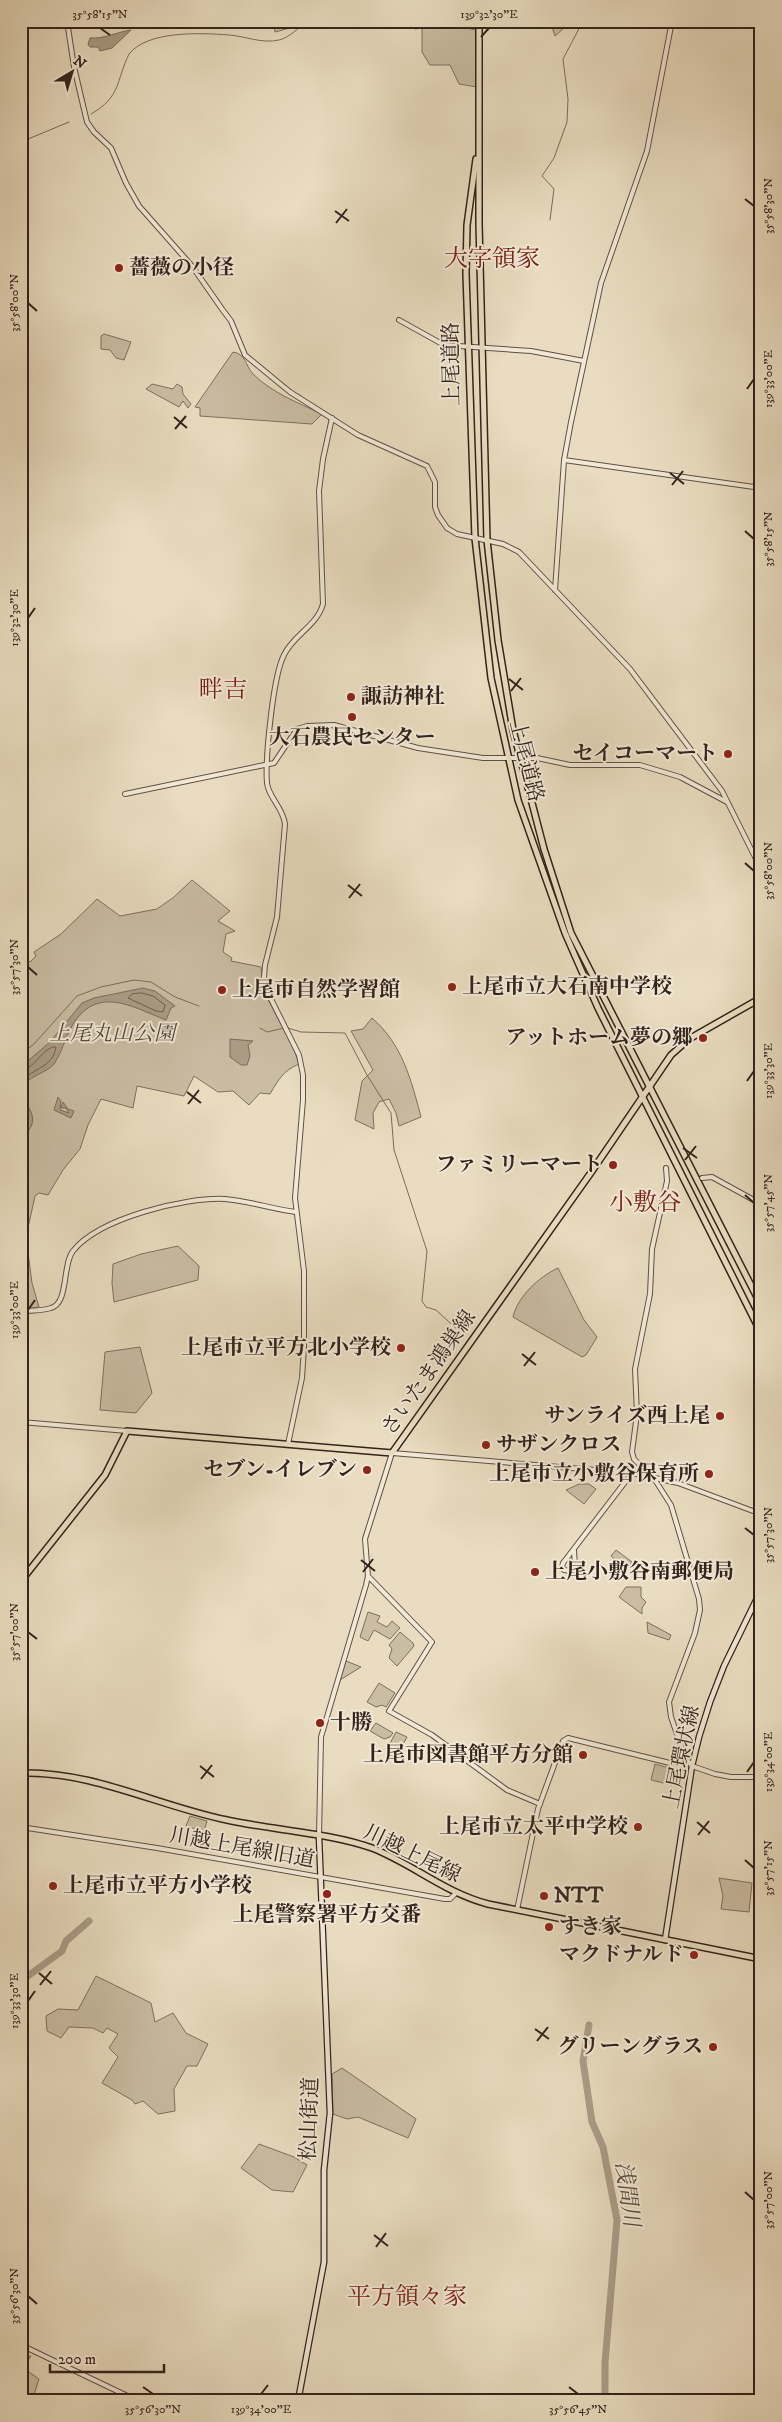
<svg xmlns="http://www.w3.org/2000/svg" width="782" height="2422" viewBox="0 0 782 2422" font-family="'IM FELL DW Pica','Noto Serif JP',serif">
<style>
.green{fill:#cabda4;stroke:#7e7060}
.water{fill:#ab9d88;stroke:#7b6c5d}
.lines{fill:none;stroke-linecap:round;stroke-linejoin:round}
.shore{stroke:#6f6052;stroke-width:1}
.stream{stroke:#7b6c5d;stroke-width:1}
.river{stroke:#ab9d88;stroke-width:7}
.tertiary-casing{stroke:#605145;stroke-width:6}
.secondary-casing{stroke:#33231c;stroke-width:7}
.primary-casing{stroke:#33231c;stroke-width:8}
.trunk-casing{stroke:#33231c;stroke-width:8}
.tertiary{stroke:#f1e8d6;stroke-width:4}
.secondary{stroke:#f1e8d6;stroke-width:4.5}
.primary{stroke:#e9dcc0;stroke-width:5}
.trunk{stroke:#e9dcc0;stroke-width:5}
.ticks{fill:none;stroke:#33231c;stroke-width:2}
.poi-dot{fill:#8f2418;stroke:#f1e8d6;stroke-width:2}
.labels{text-anchor:middle;dominant-baseline:central;stroke-width:4;stroke-linejoin:round;paint-order:stroke}
.poi-label{font-size:21px;font-weight:bold;fill:#33231c;stroke:#f1e8d6;text-anchor:end}
.street-label{font-size:21px;fill:#33231c;stroke:#f1e8d6}
.park-label{font-size:21px;font-style:italic;fill:#594a3e;stroke:#f1e8d6}
.water-label{font-size:22px;font-style:italic;fill:#5d4e42;stroke:#f1e8d6}
.quarter-label{font-size:24px;fill:#7a1f14;stroke:#f1e8d6}
.neatline{fill:none;stroke:#33231c;stroke-width:2}
.ticks-label{font-size:12px;text-anchor:middle;fill:#33231c}
</style>
<rect width="100%" height="100%" fill="#e9dcc0"/>
<filter id="stains"><feTurbulence type="fractalNoise" baseFrequency=".004" numOctaves="4"/><feColorMatrix values="0 0 0 0 .2 0 0 0 0 .09 0 0 0 0 .02 0 0 0 .5 -.17"/></filter>
<radialGradient id="worn" r=".72"><stop offset=".6" stop-color="#630" stop-opacity="0"/><stop offset="1" stop-color="#630" stop-opacity=".3"/></radialGradient>
<!-- green -->
<g class="green">
<polygon points="273,21 299,21 290,28 275,32"/>
<polygon points="410,21 462,21 462,27 476,30 477,87 459,84 450,65 430,65 422,52 422,28 415,29"/>
<polygon points="550,21 572,21 555,36"/>
<polygon points="104,334 131,342 124,360 116,358 110,350 101,349 101,336"/>
<path d="M233 352C246 354 245 365 253 374 271 392 298 403 322 414L312 424 200 416V408L195 407Z"/>
<polygon points="152,384 173,389 177,384 182,387 183,394 191,404 188,408 183,401 179,407 146,389"/>
<path d="M192 880 230 911 218 921 235 931 226 934 223 952 232 958 231 961 261 967 264 992 293 1047 299 1064C283 1071 279 1079 270 1094L260 1093 249 1105 233 1091 218 1092 194 1076 184 1096 137 1086 133 1108 101 1099 88 1125 80 1149 63 1170 48 1195 39 1193 35 1196 26 1237 32 1283 39 1307 21 1310V960L24 958 30 962 36 956 34 952 61 934 97 899 120 916 157 909 174 897Z"/>
<path d="M372 1018C402 1044 411 1079 421 1117L399 1126 396 1113 389 1099 379 1102 373 1113 374 1129 355 1120 362 1081 373 1070 351 1031 363 1029Z"/>
<polygon points="178,1246 199,1266 198,1280 114,1302 112,1283 113,1264 141,1254"/>
<path d="M558 1268 584 1320 597 1337 586 1355 582 1357 513 1317C518 1296 539 1277 558 1268Z"/>
<polygon points="140,1347 152,1393 136,1413 100,1410 105,1352"/>
<polygon points="579,1484 589,1484 596,1489 584,1504 566,1490"/>
<polygon points="616,1550 632,1562 627,1569 611,1556"/>
<polygon points="626,1587 641,1587 641,1597 646,1602 642,1608 642,1614 619,1597"/>
<polygon points="368,1612 380,1616 377,1622 387,1627 392,1621 400,1628 390,1639 374,1630 368,1641 360,1637"/>
<polygon points="647,1622 671,1635 669,1640 648,1633"/>
<polygon points="400,1632 413,1643 414,1646 397,1666 389,1658 392,1649 389,1645"/>
<polygon points="346,1661 361,1667 340,1680"/>
<polygon points="379,1683 395,1693 386,1707 382,1705 376,1707 367,1702"/>
<polygon points="376,1723 393,1733 390,1737 384,1739 370,1731"/>
<polygon points="396,1732 407,1737 397,1755 386,1751"/>
<polygon points="655,1764 684,1772 680,1787 651,1780"/>
<polygon points="190,1816 207,1821 204,1832 186,1826"/>
<polygon points="719,1878 752,1883 749,1912 721,1909 723,1896"/>
<polygon points="96,1976 151,2003 155,2022 173,2013 186,2033 208,2044 197,2066 187,2066 174,2089 175,2111 158,2114 143,2101 135,2104 132,2100 102,2083 118,2057 109,2048 118,2034 107,2028 103,2033 93,2028 69,2027 61,2038 47,2031 46,2016 58,2009 78,2010"/>
<polygon points="342,2068 416,2119 408,2138 358,2117 347,2119 333,2114 332,2074"/>
<polygon points="259,2144 294,2157 307,2165 293,2192 272,2190 241,2168"/>
<polygon points="21,2356 31,2356 23,2368 39,2379 32,2401 21,2401"/>
</g>
<!-- water -->
<g class="water">
<path d="M131 30 112 48 100 51 98 47H90L88 44 90 38C104 39 117 32 131 30Z"/>
<path d="M143 988 155 991 175 1006 171 1008 166 1020C132 1007 97 984 72 1026 65 1038 62 1052 54 1064 46 1074 25 1076 23 1090 21 1106 47 1117 21 1138V1067L50 1042 82 1003 94 998Z"/>
<polygon points="230,1039 253,1041 248,1045 250,1056 247,1065 241,1065 230,1057"/>
<polygon points="58,1097 61,1101 60,1110 69,1113 66,1108 61,1108 63,1102 68,1109 74,1111 71,1118 54,1110"/>
</g>
<g class="lines">
<!-- shore -->
<g class="shore">
<polygon points="142,993 153,996 165,1005 163,1012 156,1011 128,998 132,994"/>
<path d="M21 1071C35 1069 43 1046 56 1047 53 1068 32 1068 21 1082"/>
</g>
<!-- stream -->
<g class="stream">
<path d="M91 114C121 97 116 81 129 54 148 30 202 33 229 35 245 36 262 44 279 40 289 38 299 27 308 21"/>
<polyline points="21,142 69,122"/>
<polyline points="550,220 554,189 542,176 554,158 567,122 568,99 563,59 583,21"/>
<polyline points="260,1028 267,1032 284,1028"/>
<polyline points="288,1028 301,1032 345,1033 367,1075 391,1113 394,1150 427,1251 422,1301 426,1307 436,1310 459,1331"/>
<polyline points="21,1054 34,1044 77,996 101,987 134,980 151,982 175,997 199,1006"/>
</g>
<!-- river -->
<g class="river">
<polyline points="21,1981 62,1951 66,1941 89,1921"/>
<polyline points="589,2025 583,2061 592,2122 603,2147 617,2220 605,2363 605,2401"/>
</g>
<!-- tertiary casing -->
<g class="tertiary-casing">
<g id="tertiary">
<polyline points="67,21 74,67 87,122 94,132 111,148 126,183 139,206 192,266 222,309 231,321 245,355 290,392 358,435 427,466 435,482 435,507 438,515 447,528 457,534 503,544 519,552 630,669 722,791 761,869"/>
<polyline points="399,320 444,345 531,351 584,361"/>
<polyline points="564,460 761,488"/>
<polyline points="555,590 564,460 571,422 601,283 647,151 672,21"/>
<polyline points="125,794 274,763 297,729 307,726 334,725 418,748 483,758 537,758 570,765 640,765 680,777 727,802"/>
<polyline points="666,1168 667,1181 652,1249 650,1294 635,1369 637,1414 632,1452 634,1459 655,1480 671,1505 699,1599 700,1610 695,1633 669,1702 671,1717 685,1757 692,1766 715,1774 731,1777 761,1777"/>
<polyline points="702,1178 712,1177 761,1204"/>
<path d="M21 1312C31 1310 42 1311 51 1308 69 1303 62 1265 73 1251 99 1218 185 1197 225 1199 249 1201 272 1209 296 1212"/>
<polyline points="21,1422 127,1431"/>
<path d="M288 1444 302 1378 304 1347V1271L295 1198 303 1100V1075L299 1055 268 993 264 977 265 965 277 917 285 824C283 807 268 797 267 783 265 759 273 676 284 655 293 635 317 626 323 604L319 491 323 459 332 418"/>
<polyline points="574,1550 575,1567 571,1571 564,1570 562,1568 563,1563 632,1473"/>
<polyline points="368,1576 432,1642 389,1711 432,1735 507,1790 540,1804"/>
<polyline points="21,1827 157,1848 445,1899 450,1899 456,1893"/>
<polyline points="319,1837 321,1737 366,1585 368,1576 365,1539 392,1453 632,1473 678,1483 761,1514"/>
<polyline points="517,1910 538,1809 563,1741 568,1738 670,1763 685,1757"/>
<polyline points="21,2345 138,2401"/>
</g>
</g>
<!-- secondary casing -->
<g class="secondary-casing">
<g id="secondary">
<polyline points="665,1940 692,1766 699,1737 710,1702 724,1666 761,1590"/>
<polyline points="298,2401 324,2262 324,2170 330,2113 319,1837"/>
</g>
</g>
<!-- primary casing -->
<g class="primary-casing">
<g id="primary">
<polyline points="21,1581 105,1475 127,1431 392,1453 590,1174 671,1055 689,1039 761,998"/>
<path d="M21 1773C93 1771 158 1806 227 1820 272 1830 330 1833 372 1848 413 1864 445 1893 488 1904L761 1959"/>
</g>
</g>
<!-- trunk casing -->
<g class="trunk-casing">
<g id="trunk">
<polyline points="479,21 479,224 487,540 498,640 513,730 544,849 571,933 761,1305"/>
<polyline points="476,159 467,225 466,274 475,538 491,678 518,800 565,933 598,1008 761,1333"/>
</g>
</g>
<!-- tertiary -->
<use href="#tertiary" class="tertiary"/>
<!-- secondary -->
<use href="#secondary" class="secondary"/>
<!-- primary -->
<use href="#primary" class="primary"/>
<!-- trunk -->
<use href="#trunk" class="trunk"/>
</g>
<!-- ticks -->
<path class="ticks" d="M100 28 110 35M481 37 489 28M745 199 754 206M335 211 349 221M336 223 347 209M28 303 37 311M747 389 754 379M174 417 187 428M175 429 186 416M670 473 684 484M672 485 683 471M745 531 754 539M28 618 35 608M509 679 523 690M511 691 521 678M745 863 754 871M348 885 362 896M349 898 360 884M28 967 37 975M747 1081 754 1071M187 1092 201 1103M188 1104 199 1090M683 1148 697 1158M685 1160 696 1146M745 1195 754 1203M28 1310 35 1300M522 1354 536 1365M524 1366 535 1352M745 1528 754 1535M361 1560 375 1571M363 1572 373 1559M28 1632 37 1639M200 1766 214 1777M747 1772 754 1762M201 1779 212 1765M697 1822 710 1833M698 1835 709 1821M745 1860 754 1868M39 1973 52 1984M40 1985 51 1971M28 2001 35 1991M535 2029 549 2039M537 2041 548 2027M745 2192 754 2200M374 2235 388 2246M376 2247 386 2233M28 2296 37 2304M143 2387 153 2394M569 2387 578 2394M261 2394 268 2385"/>
<!-- markers -->
<g class="poi-dot">
<circle cx="119" cy="268" r="5"/>
<circle cx="351" cy="697" r="5"/>
<circle cx="352" cy="717" r="5"/>
<circle cx="728" cy="754" r="5"/>
<circle cx="452" cy="987" r="5"/>
<circle cx="222" cy="990" r="5"/>
<circle cx="703" cy="1038" r="5"/>
<circle cx="613" cy="1165" r="5"/>
<circle cx="401" cy="1348" r="5"/>
<circle cx="720" cy="1416" r="5"/>
<circle cx="486" cy="1445" r="5"/>
<circle cx="367" cy="1470" r="5"/>
<circle cx="709" cy="1474" r="5"/>
<circle cx="535" cy="1572" r="5"/>
<circle cx="320" cy="1723" r="5"/>
<circle cx="583" cy="1755" r="5"/>
<circle cx="638" cy="1827" r="5"/>
<circle cx="53" cy="1886" r="5"/>
<circle cx="327" cy="1894" r="5"/>
<circle cx="544" cy="1896" r="5"/>
<circle cx="549" cy="1927" r="5"/>
<circle cx="694" cy="1955" r="5"/>
<circle cx="713" cy="2047" r="5"/>
</g>
<g class="labels">
<!-- poi labels -->
<g class="poi-label">
<text x="129" y="268" text-anchor="start">薔薇の小径</text>
<text x="361" y="697" text-anchor="start">諏訪神社</text>
<text x="352" y="738" text-anchor="middle">大石農民センター</text>
<text x="718" y="754">セイコーマート</text>
<text x="462" y="987" text-anchor="start">上尾市立大石南中学校</text>
<text x="232" y="990" text-anchor="start">上尾市自然学習館</text>
<text x="693" y="1038">アットホーム夢の郷</text>
<text x="603" y="1165">ファミリーマート</text>
<text x="391" y="1348">上尾市立平方北小学校</text>
<text x="710" y="1416">サンライズ西上尾</text>
<text x="496" y="1445" text-anchor="start">サザンクロス</text>
<text x="357" y="1470">セブン-イレブン</text>
<text x="699" y="1474">上尾市立小敷谷保育所</text>
<text x="545" y="1572" text-anchor="start">上尾小敷谷南郵便局</text>
<text x="330" y="1723" text-anchor="start">十勝</text>
<text x="573" y="1755">上尾市図書館平方分館</text>
<text x="628" y="1827">上尾市立太平中学校</text>
<text x="63" y="1886" text-anchor="start">上尾市立平方小学校</text>
<text x="554" y="1896" text-anchor="start">NTT</text>
<text x="327" y="1915" text-anchor="middle">上尾警察署平方交番</text>
<text x="559" y="1927" text-anchor="start">すき家</text>
<text x="684" y="1955">マクドナルド</text>
<text x="703" y="2047">グリーングラス</text>
</g>
<!-- street labels -->
<g class="street-label">
<text transform="translate(452 364) rotate(-91)">上尾道路</text>
<text transform="translate(526 761) rotate(76)">上尾道路</text>
<text transform="translate(429 1373) rotate(-55)">さいたま鴻巣線</text>
<text transform="translate(682 1757) rotate(-78)">上尾環状線</text>
<text transform="translate(242 1848) rotate(10)">川越上尾線旧道</text>
<text transform="translate(412 1854) rotate(26)">川越上尾線</text>
<text transform="translate(310 2119) rotate(-88)">松山街道</text>
</g>
<!-- park labels -->
<g class="park-label">
<text x="112" y="1034">上尾丸山公園</text>
</g>
<!-- water labels -->
<g class="water-label">
<text transform="translate(627 2194) rotate(82)">浅間川</text>
</g>
<!-- quarter labels -->
<g class="quarter-label">
<text x="492" y="259">大字領家</text>
<text x="223" y="690">畔吉</text>
<text x="645" y="1203">小敷谷</text>
<text x="407" y="2297">平方領々家</text>
</g>
</g>
<!-- margin -->
<rect width="782" height="2422" fill="none" stroke="#e9dcc0" stroke-width="55"/>
<!-- north arrow -->
<g transform="translate(72 72) rotate(38)" stroke="#f1e8d6" stroke-width="4" paint-order="stroke">
<path d="M0-4L9 19L0 12L-9 19Z" fill="#33231c"/>
<text y="-8" font-size="14" font-weight="bold" text-anchor="middle" fill="#33231c">N</text>
</g>
<!-- scale -->
<path d="M50 2364v8h114v-8" fill="none" stroke="#33231c" stroke-width="2.5"/>
<text x="58" y="2364" font-size="15" fill="#33231c" stroke="#f1e8d6" stroke-width="4" paint-order="stroke">200 m</text>
<rect x="28" y="28" width="726" height="2366" class="neatline"/>
<g class="ticks-label">
<text x="100" y="18">35°58'15"N</text>
<text x="489" y="18">139°32'30"E</text>
<text transform="translate(768 206) rotate(-90)" y="4">35°58'30"N</text>
<text transform="translate(14 303) rotate(-90)" y="4">35°58'00"N</text>
<text transform="translate(768 379) rotate(-90)" y="4">139°33'00"E</text>
<text transform="translate(768 539) rotate(-90)" y="4">35°58'15"N</text>
<text transform="translate(14 618) rotate(-90)" y="4">139°32'30"E</text>
<text transform="translate(768 871) rotate(-90)" y="4">35°58'00"N</text>
<text transform="translate(14 967) rotate(-90)" y="4">35°57'30"N</text>
<text transform="translate(768 1071) rotate(-90)" y="4">139°33'30"E</text>
<text transform="translate(768 1203) rotate(-90)" y="4">35°57'45"N</text>
<text transform="translate(14 1310) rotate(-90)" y="4">139°33'00"E</text>
<text transform="translate(768 1535) rotate(-90)" y="4">35°57'30"N</text>
<text transform="translate(14 1632) rotate(-90)" y="4">35°57'00"N</text>
<text transform="translate(768 1762) rotate(-90)" y="4">139°34'00"E</text>
<text transform="translate(768 1868) rotate(-90)" y="4">35°57'15"N</text>
<text transform="translate(14 2001) rotate(-90)" y="4">139°33'30"E</text>
<text transform="translate(768 2200) rotate(-90)" y="4">35°57'00"N</text>
<text transform="translate(14 2296) rotate(-90)" y="4">35°56'30"N</text>
<text x="153" y="2413">35°56'30"N</text>
<text x="261" y="2413">139°34'00"E</text>
<text x="578" y="2413">35°56'45"N</text>
</g>
<rect width="100%" height="100%" filter="url(#stains)"/>
<rect width="100%" height="100%" fill="url(#worn)"/>
</svg>
